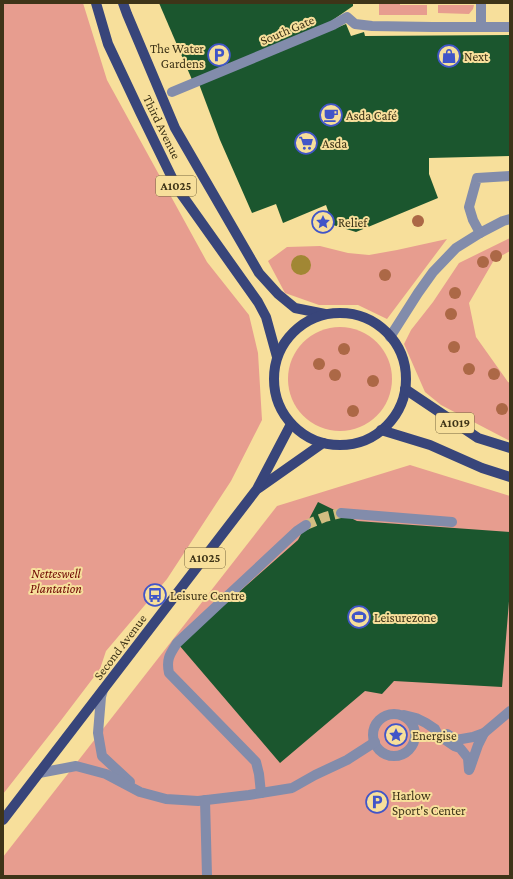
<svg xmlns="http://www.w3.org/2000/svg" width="513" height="879" viewBox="0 0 513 879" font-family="'Crimson Pro',serif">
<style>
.green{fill:#e79d8f}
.water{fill:#a18734}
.building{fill:#1b562e}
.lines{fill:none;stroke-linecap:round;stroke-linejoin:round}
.minor-tunnel{stroke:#d2bd81;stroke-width:10;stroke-dasharray:10 5;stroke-linecap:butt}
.minor{stroke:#828cab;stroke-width:10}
.major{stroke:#38457a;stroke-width:10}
.tree{fill:#ac6846}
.labels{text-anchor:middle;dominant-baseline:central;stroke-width:4;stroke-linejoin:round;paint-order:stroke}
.shield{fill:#f7df9b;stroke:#76673f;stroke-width:1}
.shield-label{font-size:12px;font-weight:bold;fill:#3e3418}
.street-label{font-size:13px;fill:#3e3418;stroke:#f7df9b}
.poi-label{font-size:13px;fill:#3e3418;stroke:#f7df9b;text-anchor:start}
.park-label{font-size:13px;font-style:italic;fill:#6e0600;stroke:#f7df9b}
</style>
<rect width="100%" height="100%" fill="#f7df9b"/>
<!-- green -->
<g class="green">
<polygon points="3,3 83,3 107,80 207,262 249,315 258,353 262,420 231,481 167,579 106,651 100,669 62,719 3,794"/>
<polygon points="379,3 400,3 400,5 427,5 427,15 379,15"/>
<polygon points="438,5 474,5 473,9 469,14 438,13"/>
<polygon points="510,238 510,251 494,260 469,303 476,337 508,382 510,383 510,441 441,405 425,392 404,344 411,330 433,302 459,263"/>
<polygon points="447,239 387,319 358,305 319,305 285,293 268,261 287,247 320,246 348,253 369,255 397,250"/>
<circle cx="340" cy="379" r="52"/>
<polygon points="410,465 510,496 510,876 3,876 3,857 277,506"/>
</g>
<!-- water -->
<circle class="water" cx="301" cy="265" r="10"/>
<!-- building -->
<g class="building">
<polygon points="159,3 353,3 353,6 320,29 193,82"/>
<polygon points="346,24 351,36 364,32 365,36 510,35 510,156 429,158 429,174 438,198 356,232 333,225 326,205 283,223 276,204 252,213 220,140 199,84"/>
<polygon points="318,502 357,521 510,532 510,589 502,687 394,681 382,694 365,691 280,763 179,645 298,540"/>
</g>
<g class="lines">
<!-- minor-tunnel -->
<polyline class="minor-tunnel" points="306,525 325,517 341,513"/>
<!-- minor -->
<g class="minor">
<polyline points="481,3 481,27"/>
<polyline points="172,92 333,25 347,17 355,24 372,26 433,27 510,27"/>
<polyline points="480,233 473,220 469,207 477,178 510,176"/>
<polyline points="390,337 418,293 433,272 456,248 480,233 503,221 510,219"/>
<polyline points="341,513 452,522"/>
<polyline points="103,690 101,697 98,733 102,756 130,782"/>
<circle cx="394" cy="735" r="21"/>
<polyline points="404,715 416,718 426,723 435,729 438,735 454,746 460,748 468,758 469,770"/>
<polyline points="447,734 456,740 473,737 484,733 510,711"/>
<polyline points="470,768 478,745 484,733"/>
<polyline points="39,773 76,766 106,774 140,792 166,799 198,801 249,795 292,788 315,775 347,760 375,742"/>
<path d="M261 793 259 774 256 762 169 673C166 659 170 654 177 643L297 531 306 525"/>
<polyline points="205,800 207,876"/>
</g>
<!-- major -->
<g class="major">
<polyline points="96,3 108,44 140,112 177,188 258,302 266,317 277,357"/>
<polyline points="123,3 127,14 175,128 259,273 278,294 295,308 325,314"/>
<circle cx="340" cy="379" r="66"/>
<polyline points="405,389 478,438 510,448"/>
<polyline points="381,430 430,445 482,468 510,477"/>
<polyline points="259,488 323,443"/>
<polyline points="3,820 257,489 291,424"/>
</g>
</g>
<!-- trees -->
<g class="tree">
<circle cx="418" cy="221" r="6"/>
<circle cx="496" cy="256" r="6"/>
<circle cx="483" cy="262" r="6"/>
<circle cx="385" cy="275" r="6"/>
<circle cx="455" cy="293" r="6"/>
<circle cx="451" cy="314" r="6"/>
<circle cx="454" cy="347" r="6"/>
<circle cx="344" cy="349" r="6"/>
<circle cx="319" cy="364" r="6"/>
<circle cx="469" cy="369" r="6"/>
<circle cx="494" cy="374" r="6"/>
<circle cx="335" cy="375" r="6"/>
<circle cx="373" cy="381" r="6"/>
<circle cx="502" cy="409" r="6"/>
<circle cx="353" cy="411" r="6"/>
</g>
<!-- icons -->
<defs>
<g id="parking-ring" transform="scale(1.15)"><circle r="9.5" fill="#f7df9b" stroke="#4155c8" stroke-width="1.5"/><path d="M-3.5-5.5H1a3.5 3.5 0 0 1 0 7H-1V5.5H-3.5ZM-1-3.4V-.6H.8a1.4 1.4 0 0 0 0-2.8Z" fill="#4155c8"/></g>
<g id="shop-ring" transform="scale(1.15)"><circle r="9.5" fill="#f7df9b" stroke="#4155c8" stroke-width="1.5"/><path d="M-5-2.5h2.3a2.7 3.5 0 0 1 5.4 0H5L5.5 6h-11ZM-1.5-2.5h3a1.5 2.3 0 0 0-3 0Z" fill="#4155c8"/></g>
<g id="cafe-ring" transform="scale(1.15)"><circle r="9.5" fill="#f7df9b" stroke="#4155c8" stroke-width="1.5"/><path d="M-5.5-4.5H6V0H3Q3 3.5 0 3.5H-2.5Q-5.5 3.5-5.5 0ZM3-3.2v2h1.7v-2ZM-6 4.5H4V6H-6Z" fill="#4155c8"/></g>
<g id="supermarket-ring" transform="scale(1.15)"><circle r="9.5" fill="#f7df9b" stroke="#4155c8" stroke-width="1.5"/><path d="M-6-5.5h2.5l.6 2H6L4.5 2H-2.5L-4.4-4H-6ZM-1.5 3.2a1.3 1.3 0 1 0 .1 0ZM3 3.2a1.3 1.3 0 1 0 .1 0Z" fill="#4155c8"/></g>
<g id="sight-ring" transform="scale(1.15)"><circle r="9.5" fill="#f7df9b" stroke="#4155c8" stroke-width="1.5"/><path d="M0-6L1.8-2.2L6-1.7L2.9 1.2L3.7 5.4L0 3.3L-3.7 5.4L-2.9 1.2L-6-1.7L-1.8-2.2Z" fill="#4155c8"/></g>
<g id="bus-ring" transform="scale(1.15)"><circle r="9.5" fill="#f7df9b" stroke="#4155c8" stroke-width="1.5"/><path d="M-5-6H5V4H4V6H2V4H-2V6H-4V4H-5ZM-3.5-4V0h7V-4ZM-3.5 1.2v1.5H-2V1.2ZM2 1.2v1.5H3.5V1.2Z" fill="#4155c8"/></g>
<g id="stadium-ring" transform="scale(1.15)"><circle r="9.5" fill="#f7df9b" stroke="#4155c8" stroke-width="1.5"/><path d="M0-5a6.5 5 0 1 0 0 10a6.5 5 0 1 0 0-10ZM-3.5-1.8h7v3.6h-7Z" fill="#4155c8"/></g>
</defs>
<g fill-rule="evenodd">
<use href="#parking-ring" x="219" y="55"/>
<use href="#shop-ring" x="449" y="56"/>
<use href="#cafe-ring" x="331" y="115"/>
<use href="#supermarket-ring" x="306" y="143"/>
<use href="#sight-ring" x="323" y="222"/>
<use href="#bus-ring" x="155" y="595"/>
<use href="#stadium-ring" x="359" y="617"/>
<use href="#sight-ring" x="396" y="735"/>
<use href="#parking-ring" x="377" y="802"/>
</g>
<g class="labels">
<!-- shield labels -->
<g class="shield">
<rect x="156" y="176" width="40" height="20" rx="3"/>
<rect x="436" y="413" width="38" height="20" rx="3"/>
<rect x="185" y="548" width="40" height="20" rx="3"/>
</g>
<g class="shield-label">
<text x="176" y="186">A1025</text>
<text x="455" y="423">A1019</text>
<text x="205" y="558">A1025</text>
</g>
<!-- street labels -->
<g class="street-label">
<text transform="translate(287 30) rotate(-23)">South Gate</text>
<text transform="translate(162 127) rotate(64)">Third Avenue</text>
<text transform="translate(120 647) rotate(-53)">Second Avenue</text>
</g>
<!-- poi labels -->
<g class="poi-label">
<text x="204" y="48" text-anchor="end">The Water<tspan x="204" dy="15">Gardens</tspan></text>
<text x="464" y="56">Next</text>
<text x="346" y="115">Asda Café</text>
<text x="322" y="143">Asda</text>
<text x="338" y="222">Relief</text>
<text x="170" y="595">Leisure Centre</text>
<text x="374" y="617">Leisurezone</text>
<text x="412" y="735">Energise</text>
<text x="392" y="795">Harlow<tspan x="392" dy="15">Sport's Center</tspan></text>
</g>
<!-- park labels -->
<g class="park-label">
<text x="56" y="573">Netteswell<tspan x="56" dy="15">Plantation</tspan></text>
</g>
</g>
<!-- border -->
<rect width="513" height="879" fill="none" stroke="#3e3418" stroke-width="8"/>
</svg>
